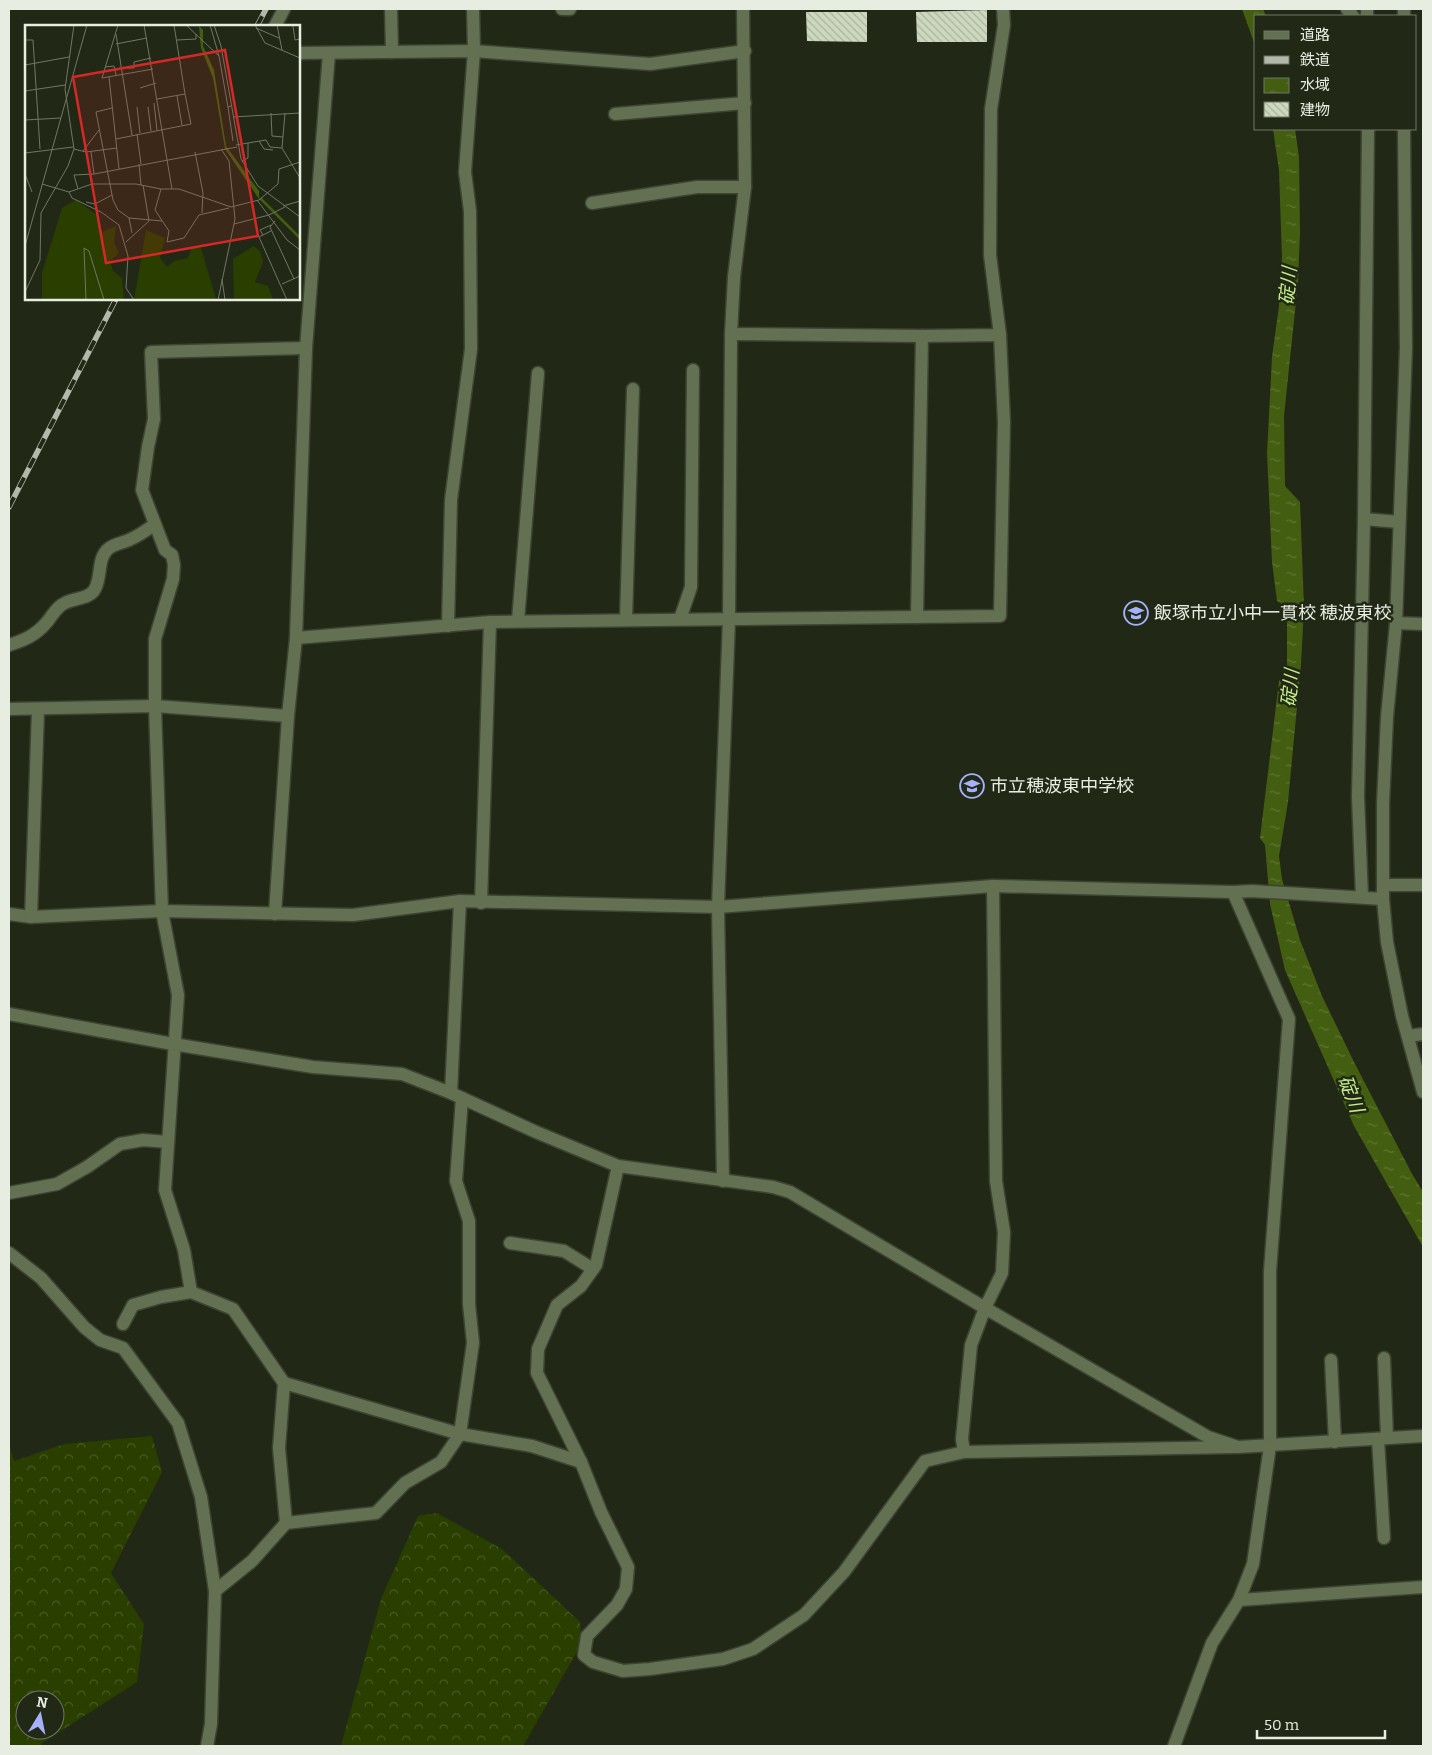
<svg xmlns="http://www.w3.org/2000/svg" width="1432" height="1755" viewBox="0 0 1432 1755" font-family="Bitter,'Noto Sans JP',serif">
<style>
.forest{fill:url(#forest-crowns);fill-rule:evenodd}
.water{fill:url(#water-ripples)}
.building{fill:url(#building-back-hatch)}
.lines{fill:none;stroke-linecap:round;stroke-linejoin:round}
.minor-casing{stroke:#3d4432;stroke-width:15}
.tertiary-casing{stroke:#3d4432;stroke-width:15}
.minor{stroke:#637052;stroke-width:12}
.tertiary{stroke:#637052;stroke-width:12}
.rail-casing{stroke:#b2b9aa;stroke-width:5.5}
.rail{stroke:#212916;stroke-width:4;stroke-dasharray:11;stroke-linecap:butt}
.labels{text-anchor:middle;dominant-baseline:central;stroke-width:5;stroke-linejoin:round;paint-order:stroke}
.poi-label{font-size:18px;fill:#e7ede0;stroke:#212916;text-anchor:start}
.water-label{font-size:19px;font-style:italic;fill:#c4ed88;stroke:#212916}
.inset-river{fill:none;stroke:#445e11;stroke-width:2.5}
.inset-road{fill:none;stroke:#707767;stroke-width:1}
.view{fill:#d62828;fill-opacity:0.15;stroke:#d62828;stroke-width:2.5}
.inset-edge{fill:none;stroke:#e7ede0;stroke-width:2.5}
</style>
<defs>
<pattern id="forest-crowns" width="20" height="18" patternUnits="userSpaceOnUse" patternTransform="scale(1.25)"><rect width="20" height="18" fill="#2a3e00"/><path d="M2 6a3 3 0 1 1 6 0M12 15a3 3 0 1 1 6 0" fill="none" stroke="#495a25"/></pattern>
<pattern id="water-ripples" width="26" height="14" patternUnits="userSpaceOnUse" patternTransform="scale(1.25)"><rect width="26" height="14" fill="#445e11"/><path d="M2 4q2-2 4 0t4 0M15 11q2-2 4 0t4 0" fill="none" stroke="#5f7533"/></pattern>
<pattern id="building-back-hatch" width="6" height="6" patternUnits="userSpaceOnUse" patternTransform="scale(1.25)"><rect width="6" height="6" fill="#cdd8bf"/><path d="M-1 5l2 2M0 0l6 6M5-1l2 2" fill="none" stroke="#abb4a0"/></pattern>
</defs>
<rect width="100%" height="100%" fill="#212916"/>
<!-- forest -->
<g class="forest">
<path d="M152 1436 162 1472 111 1573 144 1624 137 1682 42 1743V1746H9V1444L14 1461 64 1444ZM25 1700H55V1730H25Z"/>
<polygon points="437,1513 502,1549 580,1622 582,1643 523,1746 341,1746 381,1599 418,1516"/>
</g>
<!-- water -->
<g class="water">
<polygon points="1242,9 1263,9 1266,16 1256,16 1256,48"/>
<polygon points="1273,129 1295,129 1299,157 1300,233 1298,282 1284,416 1285,486 1300,502 1304,607 1301,664 1288,802 1279,856 1282,879 1300,940 1322,996 1354,1062 1411,1172 1423,1192 1423,1247 1354,1126 1285,970 1270,904 1265,845 1260,838 1279,681 1287,671 1287,607 1277,601 1272,562 1267,453 1272,357 1279,306 1282,257 1279,170"/>
</g>
<!-- building -->
<g class="building">
<polygon points="987,10 987,42 917,42 916,12"/>
<polygon points="806,12 867,12 867,42 807,41"/>
</g>
<g class="lines">
<!-- minor casing -->
<g class="minor-casing">
<g id="minor">
<polyline points="391,9 392,52"/>
<polyline points="562,9 570,9"/>
<polyline points="1347,9 1353,16"/>
<polyline points="1367,9 1367,16"/>
<polyline points="275,26 284,9"/>
<polyline points="299,53 474,51 650,64 745,51"/>
<polyline points="615,114 745,103"/>
<polyline points="1368,129 1364,519 1399,522"/>
<polyline points="592,203 697,187 745,187"/>
<polyline points="731,334 922,336 1000,335 990,255 991,109 1004,25 1003,9"/>
<polyline points="306,348 151,352 154,419 148,447 142,490 165,550 172,555 174,565 173,579 155,639 155,706 162,911 178,995 165,1190 184,1250 191,1292 233,1309 284,1383 460,1434 532,1446 581,1462"/>
<polyline points="917,617 922,336"/>
<polyline points="626,619 633,389"/>
<polyline points="680,619 691,587 693,370"/>
<polyline points="518,621 538,373"/>
<polyline points="1396,623 1423,624"/>
<polyline points="448,626 451,500 471,349 470,211 465,172 474,51 473,9"/>
<polyline points="296,638 490,622 1000,616 1004,422 1000,335"/>
<path d="M9 645C25 640 36 635 47 622 53 615 56 607 65 603 74 598 90 599 95 589 102 576 97 559 108 549 114 544 122 543 129 540 138 536 147 530 155 524"/>
<polyline points="9,709 155,706 288,716"/>
<polyline points="1384,885 1423,885"/>
<polyline points="1233,892 1289,1019 1270,1271 1270,1446"/>
<polyline points="1362,897 1358,797 1364,519"/>
<polyline points="481,903 490,622"/>
<polyline points="9,914 31,917 162,911 353,915 460,901 718,907 993,886 1233,892 1252,891 1383,899"/>
<polyline points="275,914 288,716 296,638 306,348 329,53"/>
<polyline points="31,917 38,710"/>
<polyline points="1408,1036 1423,1034"/>
<polyline points="451,1093 460,901"/>
<polyline points="618,1166 596,1265 581,1286 557,1305 538,1349 537,1373 581,1462 601,1512 628,1567 626,1589 617,1605 587,1636 584,1655 593,1662 623,1671 650,1669 723,1659 753,1649 804,1615 844,1572 925,1461 964,1452 1235,1447"/>
<polyline points="723,1181 718,907 729,620 731,334 734,277 745,187 743,9"/>
<polyline points="9,1193 57,1184 87,1167 120,1144 143,1140 168,1142"/>
<polyline points="510,1243 564,1251 593,1269"/>
<polyline points="9,1253 41,1278 84,1327 100,1340 123,1348 178,1423 201,1497 215,1591 211,1724 207,1746"/>
<polyline points="123,1324 133,1305 161,1297 191,1292"/>
<polyline points="1384,1358 1387,1438"/>
<polyline points="1331,1360 1335,1442"/>
<polyline points="284,1383 279,1448 286,1523"/>
<polyline points="1378,1439 1384,1538"/>
<polyline points="964,1452 962,1439 971,1345 985,1308 1002,1273 1004,1232 996,1181 993,886"/>
<polyline points="215,1591 252,1561 286,1523 376,1513 405,1483 441,1462 460,1434 473,1343 469,1304 469,1221 456,1181 462,1098"/>
</g>
</g>
<!-- tertiary casing -->
<g class="tertiary-casing">
<g id="tertiary">
<polyline points="1404,9 1404,16"/>
<polyline points="1404,129 1406,348 1396,623 1387,717 1383,804 1383,899 1387,942 1402,1016 1423,1092"/>
<polyline points="9,1014 173,1044 313,1067 402,1074 451,1093 536,1132 618,1166 773,1187 790,1192 985,1308 1208,1437 1238,1447 1423,1436"/>
<polyline points="1239,1600 1423,1587"/>
<polyline points="1174,1746 1212,1643 1239,1600 1253,1564 1270,1446"/>
</g>
</g>
<!-- minor -->
<use href="#minor" class="minor"/>
<!-- tertiary -->
<use href="#tertiary" class="tertiary"/>
<!-- rail casing -->
<g class="rail-casing">
<g id="rail">
<polyline points="257,26 266,9"/>
<polyline points="9,507 116,299"/>
</g>
</g>
<!-- rail -->
<use href="#rail" class="rail"/>
</g>
<!-- icons -->
<defs>
<g id="school-ring" transform="scale(1.25)"><circle r="9.5" fill="#212916" stroke="#a6b1fc" stroke-width="1.5"/><path d="M0-5L7-2L0 1L-7-2ZM-4 1L0 2.5L4 1V4Q0 6-4 4Z" fill="#a6b1fc"/></g>
</defs>
<g fill-rule="evenodd">
<use href="#school-ring" x="1136" y="613"/>
<use href="#school-ring" x="972" y="786"/>
</g>
<g class="labels">
<!-- poi labels -->
<g class="poi-label">
<text x="1154" y="613">飯塚市立小中一貫校 穂波東校</text>
<text x="990" y="786">市立穂波東中学校</text>
</g>
<!-- water labels -->
<g class="water-label">
<text transform="translate(1288 286) rotate(-85)">碇川</text>
<text transform="translate(1290 688) rotate(-84)">碇川</text>
<text transform="translate(1351 1094) rotate(69)">碇川</text>
</g>
</g>
<!-- overview -->
<g transform="translate(25 25)">
<rect width="275" height="275" fill="#212916"/>
<path d="M51 175 72 190 77 207 91 201 89 217 94 228 85 236 88 246 97 253 99 274 17 275V248L37 183ZM121 205 140 213 135 233 142 242 149 236 163 233 167 222 176 223 191 274 109 275ZM229 221 235 226 238 237 230 257 243 261 248 274H209L208 234Z" fill="#2a3e00"/>
<path d="M174 1 178 5V21L189 45 201 121 234 166V174L200 124 188 53 176 23Z" fill="#445e11"/>
<path class="inset-river" d="M235 173 275 213"/>
<path class="inset-road" d="M93 0 77 53 128 44M119 0 147 164M161 0 194 31 203 82 206 81M185 0 194 31M189 0 196 21 216 134 233 161 275 192M230 0 240 18 275 33M252 0 257 25M268 1 270 15 275 14M231 3 254 13M91 9 107 110M0 15H8L15 124M152 15 171 14V9M91 19 122 13M0 40 44 32M80 42 89 41 91 50M102 43H109V37L126 33M84 52 94 144M115 63 131 58M0 66 40 60M152 71 157 100M132 74 160 69 149 0M129 78 132 105M112 82 115 108M123 82 126 106M203 82 208 116M87 83 71 87 88 175 93 185 104 193 137 196M246 88 247 111 258 112M260 88 257 123 275 153M208 92 275 88M0 95 36 93M112 109 116 139M91 114 166 99 160 69M234 116 239 124 248 125M211 120 241 115 245 122 257 123M49 124 61 127 92 123M58 126 74 105M66 127 69 149M170 127 178 168 177 188M0 128 48 122M217 136 223 133V118M114 139 116 160M0 149 7 167M17 159 44 167 67 159H111L136 164H154L206 182 234 175 253 159 254 144 275 137M53 164 49 150 69 149 212 122M136 164 130 185 144 206 142 217 159 213 174 190 204 183M44 167 47 173 76 187 94 200 103 231 101 263 109 275M232 175 262 215 275 225M61 177 70 179 87 170M258 181 275 176M104 193 107 208M250 196 245 202 269 254M209 199 244 190 260 182M246 206 234 212 262 275M238 210 235 205 246 200M101 217 124 196 118 160M0 221 62 0M197 254 200 275M257 259 275 251M0 267 15 235 16 188 43 141 49 124 40 64 49 0M61 275 59 223 64 226 79 275M193 275 210 194 204 136 196 124"/>
<path class="view" d="M200 25 233 211 81 238 48 52Z"/>
<rect width="275" height="275" class="inset-edge"/>
</g>
<!-- border -->
<rect width="1432" height="1755" fill="none" stroke="#e7ede0" stroke-width="20"/>
<!-- legend -->
<rect x="1254" y="15" width="162" height="115" fill="#212916" stroke="#707767"/>
<rect x="1264" y="31" width="25" height="8" fill="#637052" stroke="#707767"/>
<text x="1300" y="40" font-size="15" fill="#e7ede0">道路</text>
<rect x="1264" y="56" width="25" height="8" fill="#b2b9aa" stroke="#707767"/>
<text x="1300" y="65" font-size="15" fill="#e7ede0">鉄道</text>
<rect x="1264" y="78" width="25" height="15" fill="url(#water-ripples)" stroke="#707767"/>
<text x="1300" y="90" font-size="15" fill="#e7ede0">水域</text>
<rect x="1264" y="102" width="25" height="15" fill="url(#building-back-hatch)" stroke="#707767"/>
<text x="1300" y="115" font-size="15" fill="#e7ede0">建物</text>
<!-- north arrow -->
<g transform="translate(40 1715) rotate(10)"><circle r="24" fill="#212916" stroke="#707767"/>
<path d="M0-4L9 19L0 12L-9 19Z" fill="#a6b1fc"/>
<text y="-8" font-size="14" font-weight="bold" text-anchor="middle" fill="#e7ede0">N</text>
</g>
<!-- scale -->
<path d="M1257 1730v8h128v-8" fill="none" stroke="#e7ede0" stroke-width="2.5"/>
<text x="1264" y="1730" font-size="15" fill="#e7ede0" stroke="#212916" stroke-width="4" paint-order="stroke">50 m</text>
</svg>
